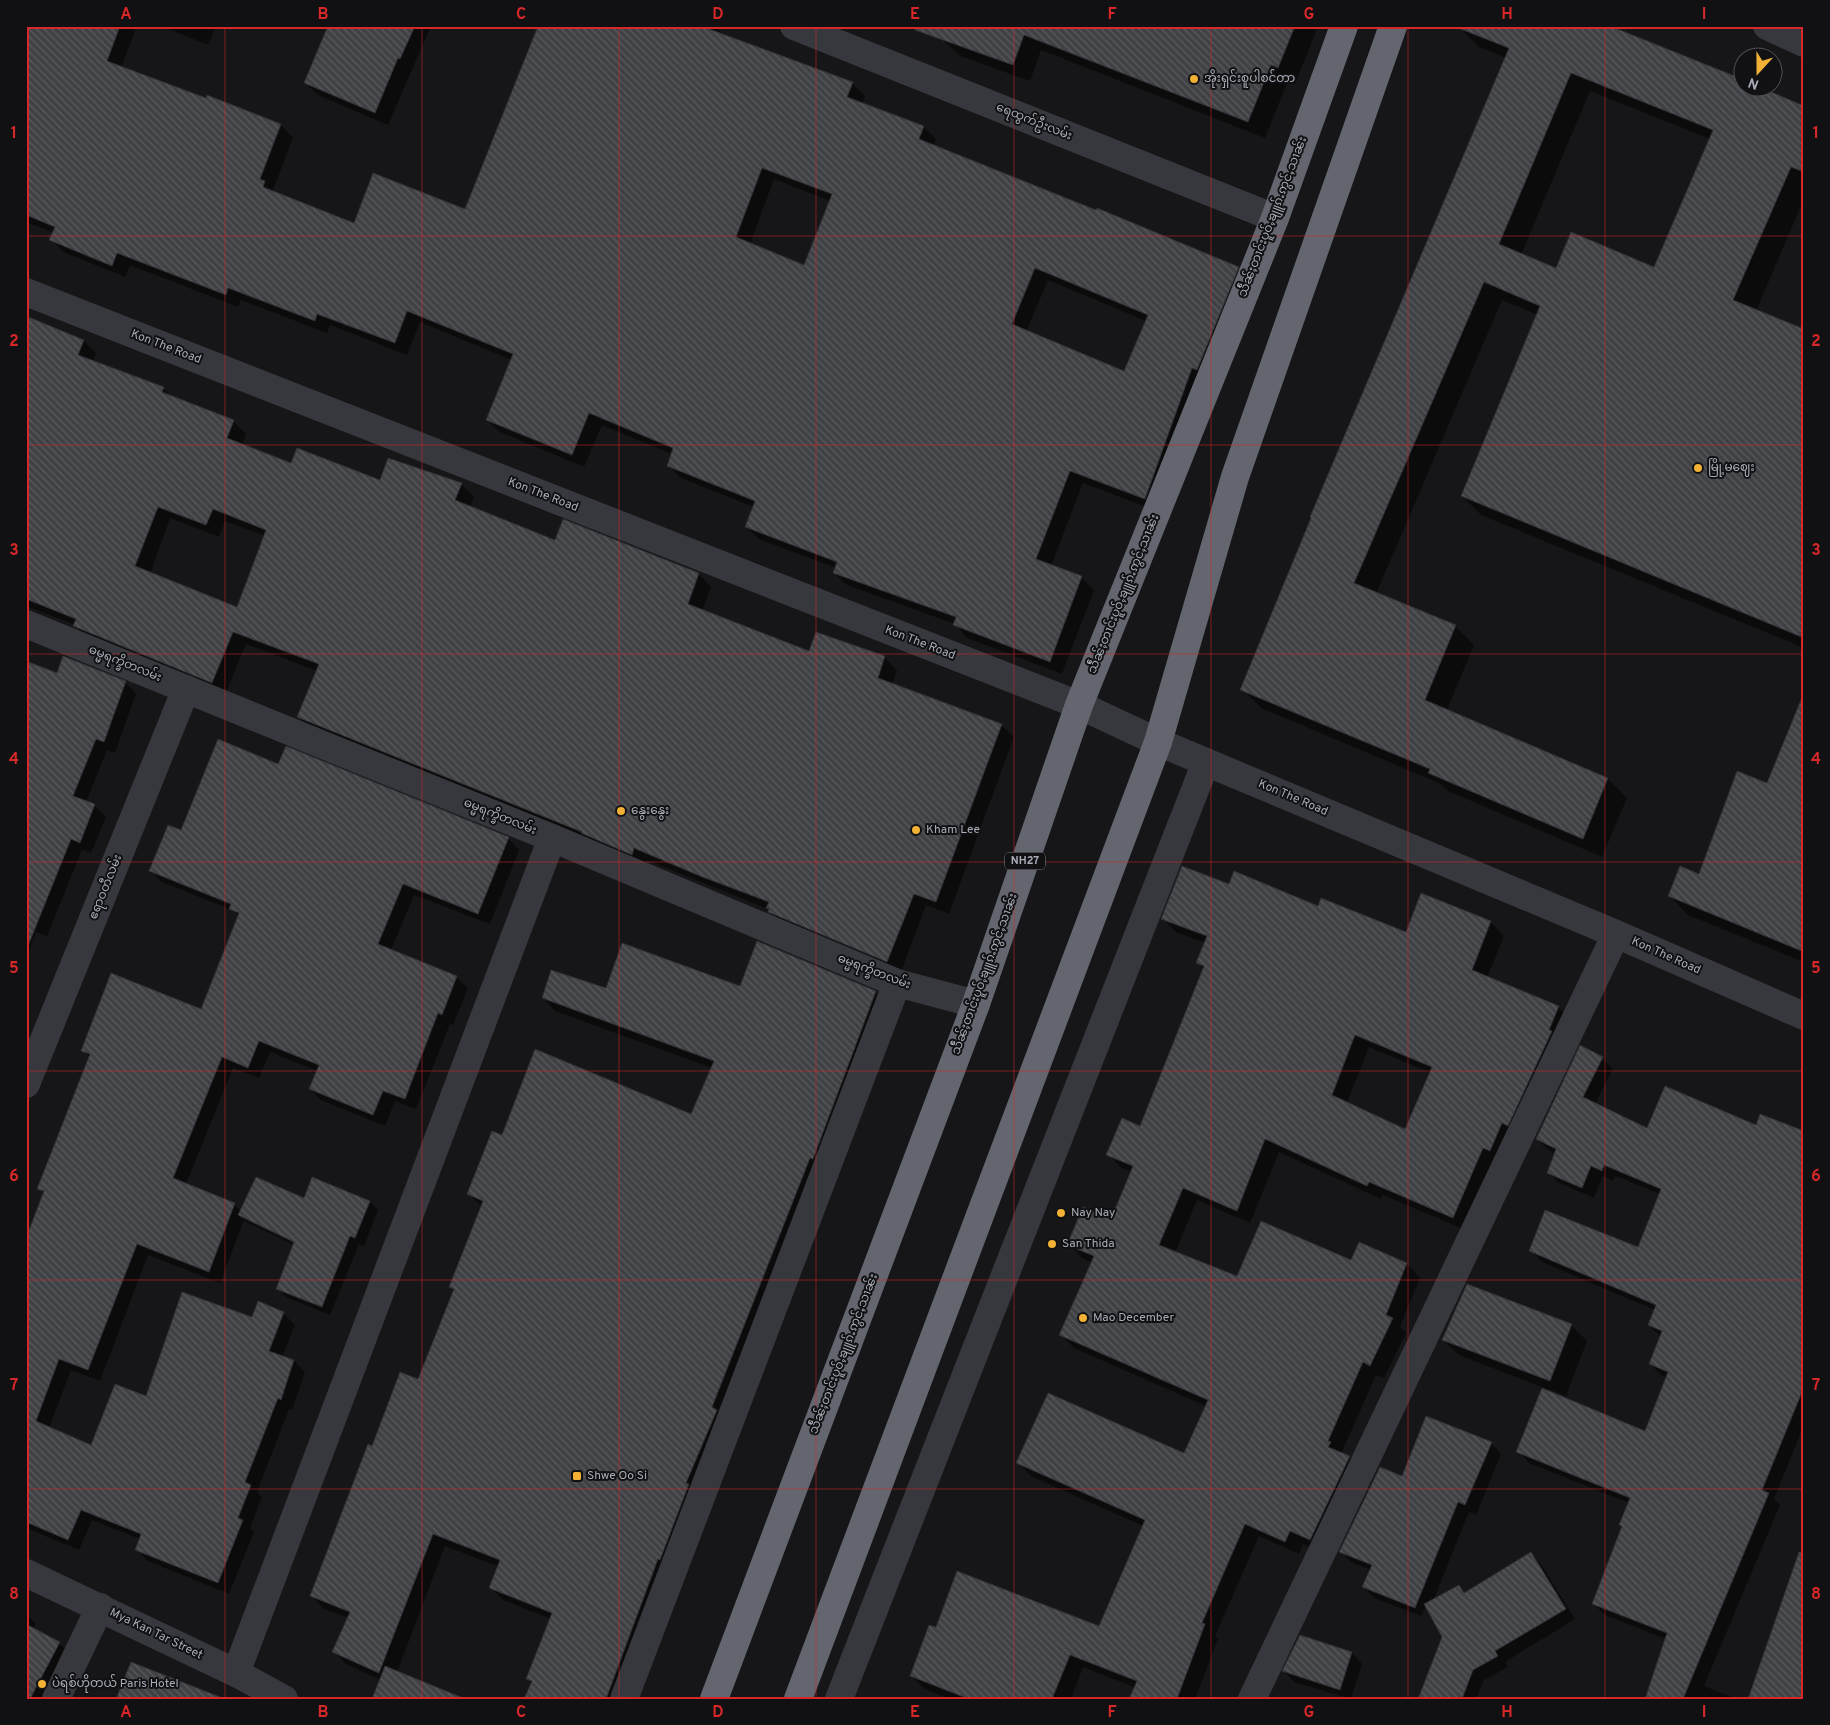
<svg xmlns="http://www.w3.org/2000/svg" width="1830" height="1725" viewBox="0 0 1830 1725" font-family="Overpass,'Noto Sans Myanmar',sans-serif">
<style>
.shadow{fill:#0007;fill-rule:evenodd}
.building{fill:url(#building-back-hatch);stroke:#303034;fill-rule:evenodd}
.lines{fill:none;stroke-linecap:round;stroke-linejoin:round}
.street{stroke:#37383d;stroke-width:28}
.highway{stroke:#63666e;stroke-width:28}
.grid{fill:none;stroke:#d62828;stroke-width:1;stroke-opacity:0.55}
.poi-dot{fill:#f2b134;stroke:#111113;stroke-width:2}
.labels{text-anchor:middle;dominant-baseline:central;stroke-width:4;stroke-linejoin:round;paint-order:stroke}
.shield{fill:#111113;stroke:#7b7e86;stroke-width:1}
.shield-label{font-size:11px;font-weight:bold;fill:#a8adb8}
.poi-label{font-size:12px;fill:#a8adb8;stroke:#111113;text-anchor:start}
.street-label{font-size:12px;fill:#a8adb8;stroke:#111113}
.neatline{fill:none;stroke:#d62828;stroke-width:2}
.grid-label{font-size:16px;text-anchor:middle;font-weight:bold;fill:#d62828}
</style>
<defs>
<pattern id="building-back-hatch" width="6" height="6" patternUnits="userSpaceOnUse" patternTransform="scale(1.25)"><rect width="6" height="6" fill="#404145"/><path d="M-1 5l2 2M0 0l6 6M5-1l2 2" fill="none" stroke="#595a5e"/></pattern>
</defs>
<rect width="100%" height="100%" fill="#161618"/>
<!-- shadow -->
<g class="shadow">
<path d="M26 26H137L121 68 206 100 208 96 281 125 293 138 273 190 277 194 355 225 466 210 539 26H712L717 28 726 37 852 83 865 96 862 104 924 127 936 139 934 146 1238 268 1250 280 1157 511 1083 483 1051 566 1081 577 1094 590 1062 674 967 638 955 624 847 585 834 573 836 568 759 539 746 527 754 507 681 478 668 465 672 454 602 425 584 467 500 432 487 420 512 360 420 322 407 355 330 325 327 333 241 300 238 307 130 265 125 277 63 252 51 239 54 233 26 222ZM774 179 830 201 805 266 750 244ZM1048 280 1146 321 1125 372 1026 332Z"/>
<polygon points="161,26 216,26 208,45"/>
<polygon points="321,26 431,26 388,125 318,95 305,83 327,32"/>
<polygon points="948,26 1318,26 1295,84 1288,81 1265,138 1041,50 1030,81 960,56 943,40"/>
<path d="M1607 26 1742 81V88H1758L1804 107V199L1756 311 1804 331V648L1481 515 1462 496 1538 315 1502 300 1376 594 1455 626 1474 645 1447 710 1608 779 1627 798 1602 857 1448 791 1439 783 1261 708 1242 689 1506 58 1479 47 1460 28ZM1590 91 1710 139 1654 268 1556 270 1521 255Z"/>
<path d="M26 317 84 341 96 353 93 362 163 388 172 397 233 421 246 434 242 445 292 464 381 481 461 484 474 497 470 507 556 542 564 521 699 574 711 587 702 611 810 653 817 633 885 658 897 670 892 685 1001 725 1014 737 949 914 926 905 900 974 782 924 769 911 770 910 647 860 644 866 311 730 299 717 317 671 246 644 225 695 87 639 75 625 26 606ZM170 518 219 537 225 521 265 536 238 609 150 574Z"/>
<polygon points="26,662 57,674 125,682 136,694 115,753 107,750 86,802 95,806 106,817 91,853 82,850 47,936 36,932 26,959"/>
<polygon points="1804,696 1804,962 1688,915 1670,896 1699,876 1767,784"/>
<path d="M279 766 508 838 519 850 490 924 414 895 391 950 456 977 468 988 453 1025 450 1024 416 1109 395 1101 385 1126 321 1100 310 1089 318 1071 270 1052 259 1078 233 1068 186 1184 234 1204 241 1211 304 1200 370 1202 378 1210 364 1246 359 1244 330 1315 286 1297 277 1289 294 1245 248 1223 244 1220 220 1283 148 1255 100 1381 71 1370 49 1428 92 1447 147 1398 252 1318 283 1313 295 1325 282 1357 294 1361 305 1372 292 1410 289 1409 257 1492 262 1497 250 1528 254 1532 229 1594 148 1561 136 1549 140 1539 92 1520 79 1550 26 1528V1241L44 1193 39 1188 90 1058 83 1050 201 1010 239 916 234 911 162 882 150 870 182 832ZM248 1218 300 1243 299 1245 248 1221Z"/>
<path d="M1229 886 1318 907 1407 934 1422 895 1491 922 1504 936 1487 978 1558 1007 1572 1021 1466 1230 1383 1195 1381 1199 1279 1152 1250 1223 1197 1200 1175 1253 1238 1278 1352 1262 1359 1244 1407 1264 1420 1278 1400 1327 1406 1333 1384 1378 1376 1375 1341 1454 1350 1457 1363 1470 1324 1553 1303 1544 1299 1554 1259 1536 1215 1636 1218 1639 1195 1699H1130L1136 1688 1083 1667 1071 1699H949L925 1689 911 1676 937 1629 1099 1627 1143 1526 1031 1476 1018 1463 1184 1455 1206 1406 1074 1348 1061 1335 1093 1263 1082 1258 1069 1244 1111 1221 1131 1172 1121 1168 1108 1154 1141 1127 1204 969 1197 962 1205 943 1176 932 1163 919ZM1369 1047 1431 1073 1406 1131 1347 1103Z"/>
<polygon points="741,988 875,992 888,1005 623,1699 526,1699 532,1683 527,1678 551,1619 503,1600 491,1588 499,1567 445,1546 397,1672 381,1680 346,1664 333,1651 349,1618 324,1609 312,1596 373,1447 418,1380 455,1291 450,1287 481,1206 469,1194 503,1137 692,1116 712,1068 555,1011 543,998 607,990"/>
<polygon points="1602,1058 1613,1069 1595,1104 1648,1129 1757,1127 1803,1132 1804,1130 1804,1430 1802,1430 1774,1499 1780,1505 1704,1686 1737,1699 1646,1699 1666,1639 1605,1615 1594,1604 1623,1527 1620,1524 1629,1503 1529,1463 1518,1451 1544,1388 1459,1355 1443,1340 1467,1286 1571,1325 1587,1341 1566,1396 1548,1389 1547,1392 1646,1433 1667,1378 1661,1375 1650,1364 1660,1336 1649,1325 1655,1310 1542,1262 1531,1250 1639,1249 1660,1194 1616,1176 1613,1181 1603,1176 1594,1198 1559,1183 1548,1172 1556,1154 1548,1150 1537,1139"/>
<polygon points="1491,1443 1501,1454 1476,1515 1469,1512 1431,1606 1427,1605 1421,1616 1374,1598 1364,1587 1371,1570 1351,1562 1341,1551 1402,1477"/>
<polygon points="1804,1543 1804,1692 1760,1669"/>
<polygon points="1531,1553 1541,1564 1575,1619 1505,1662 1508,1667 1484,1680 1476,1699 1424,1699 1456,1617"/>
<polygon points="26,1614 36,1624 33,1629 59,1643 73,1656 59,1699 26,1699"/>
<polygon points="1300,1637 1352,1653 1362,1664 1351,1699 1294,1682 1284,1671"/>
</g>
<!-- building -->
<g class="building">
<path d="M26 26H120L107 61 206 98 207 95 281 124 260 179 265 181 263 187 354 223 373 173 465 209 538 26H701L853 82 847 97 924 126 919 139 1096 210 1097 208 1239 267 1197 370 1192 368 1145 499 1070 471 1036 559 1082 576 1050 662 953 625 956 617 833 573 837 562 745 527 755 501 667 466 673 448 589 413 572 455 486 420 513 354 407 311 395 343 317 314 315 321 228 288 226 295 117 253 112 266 49 240 55 227 26 215ZM762 168 832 194 804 265 736 237ZM1035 268 1148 315 1124 371 1012 324Z"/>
<polygon points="324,26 415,26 400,59 398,58 375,113 304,83 327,28"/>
<polygon points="916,26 1295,26 1278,68 1271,65 1248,122 1024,35 1013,65 915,30"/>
<path d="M1458 26H1610L1742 79V88H1762L1804 106V172L1791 167 1733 300 1804 329V638L1461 496 1540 306 1484 282 1354 583 1456 625 1425 700 1608 778 1583 839 1428 773 1430 769 1240 690 1311 518 1310 517 1509 48 1458 28ZM1571 73 1713 130 1654 267 1571 232 1556 268 1499 244Z"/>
<path d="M26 316 84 340 78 355 164 387 162 392 234 420 227 438 291 463 297 448 380 480 388 458 462 483 455 500 555 540 563 519 699 573 688 604 809 651 816 632 885 656 878 678 1002 724 936 902 914 894 887 962 768 912 769 909 766 908 769 902 700 876 634 848 632 855 581 833 582 832 297 717 319 664 233 632 212 683 73 626 76 619 26 599ZM158 507 206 525 213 509 266 530 237 607 135 566Z"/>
<polygon points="63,656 126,681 104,742 96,739 73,796 95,804 80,843 71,839 28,946 26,946 26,661 57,673"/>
<polygon points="1803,695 1804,695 1804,952 1668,896 1680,866 1699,874 1737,771 1767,783"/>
<polygon points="218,739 278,764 286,746 509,837 478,914 403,884 378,944 457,976 442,1015 438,1013 405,1099 383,1091 373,1115 309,1089 319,1065 259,1041 248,1068 222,1057 173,1178 235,1203 209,1272 137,1244 88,1370 59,1359 36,1421 91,1445 115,1384 146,1396 182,1292 252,1317 258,1301 284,1312 269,1351 294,1360 281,1400 278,1398 245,1482 251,1485 238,1518 243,1520 218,1583 135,1550 141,1534 81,1510 68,1540 26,1522 26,1238 44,1191 37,1189 90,1054 81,1051 111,973 201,1009 239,913 229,909 231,904 149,871 168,825 181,830"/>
<path d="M1182 866 1229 884 1234 871 1318 906 1321 898 1406 932 1421 893 1491 921 1472 970 1559 1006 1549 1030 1552 1031 1508 1126 1502 1123 1490 1151 1483 1148 1453 1218 1369 1182 1367 1186 1265 1139 1237 1211 1183 1188 1159 1245 1237 1276 1261 1221 1351 1260 1359 1242 1407 1263 1386 1315 1393 1318 1370 1366 1363 1362 1328 1441 1331 1442 1328 1447 1350 1456 1310 1540 1290 1531 1285 1542 1245 1524 1202 1623 1205 1624 1177 1699H1129L1137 1681 1070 1655 1052 1699H969L910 1676 929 1625 936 1627 957 1571 1099 1626 1145 1520 1016 1463 1048 1393 1184 1453 1208 1400 1059 1335 1094 1256 1067 1245 1083 1207 1111 1219 1133 1166 1106 1155 1122 1118 1140 1126 1204 966 1196 963 1207 936 1161 919ZM1355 1035 1432 1067 1405 1129 1332 1095Z"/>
<polygon points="757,941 876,991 813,1159 810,1158 712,1407 717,1410 686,1483 689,1484 660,1560 658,1559 606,1699 524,1699 532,1681 526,1679 552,1613 489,1588 500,1560 433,1534 379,1673 332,1652 350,1612 310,1596 368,1444 372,1446 400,1372 418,1379 454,1289 449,1287 483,1201 467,1194 492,1131 502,1135 535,1049 691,1114 714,1061 542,998 551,970 606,988 622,943 740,986"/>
<polygon points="1580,1045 1603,1057 1583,1097 1647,1128 1665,1086 1756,1125 1760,1114 1804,1131 1804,1387 1762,1490 1769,1493 1683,1699 1645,1699 1667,1633 1592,1604 1622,1526 1619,1525 1630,1498 1516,1452 1542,1388 1645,1431 1668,1372 1649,1364 1662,1331 1648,1325 1656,1305 1529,1251 1545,1210 1638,1247 1661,1189 1604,1165 1602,1171 1591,1166 1582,1188 1547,1173 1556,1149 1536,1139"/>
<polygon points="256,1177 304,1198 312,1177 370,1201 355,1238 350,1236 322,1307 276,1289 294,1242 238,1215"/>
<polygon points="1467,1284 1572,1324 1550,1381 1442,1340"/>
<polygon points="1426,1416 1492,1442 1465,1505 1458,1502 1415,1608 1362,1587 1372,1565 1339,1552 1380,1467 1402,1476"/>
<polygon points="1531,1552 1566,1609 1495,1651 1498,1656 1473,1670 1462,1699 1418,1699 1442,1637 1424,1604 1459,1585 1464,1593"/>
<polygon points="1799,1552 1804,1553 1804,1699 1748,1699"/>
<polygon points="26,1624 60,1642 30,1699 26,1699"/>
<polygon points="1300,1635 1352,1652 1340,1690 1282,1671"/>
<polygon points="131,1662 220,1697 219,1699 116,1699"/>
<polygon points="385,1666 463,1698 462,1699 372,1699"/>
</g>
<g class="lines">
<!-- street -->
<g class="street">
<polyline points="794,26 1275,218"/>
<polyline points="1767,26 1804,43"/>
<polyline points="26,292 1079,705 1158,742 1616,934 1804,1016"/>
<polyline points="26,624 552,838 897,983 976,1004"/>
<polyline points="26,1084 186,689"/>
<polyline points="26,1573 236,1673 284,1699"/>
<polyline points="236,1673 552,838"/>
<polyline points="56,1699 100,1607"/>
<polyline points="624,1699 897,983"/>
<polyline points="839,1699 1206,762"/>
<polyline points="1252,1699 1616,934"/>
</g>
<!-- highway -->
<g class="highway">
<polyline points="714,1699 976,1004 1079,705 1275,218 1344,26"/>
<polyline points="798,1699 1158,742 1235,477 1393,26"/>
</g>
</g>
<!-- grid -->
<path class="grid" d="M225 26V1699M422 26V1699M619 26V1699M816 26V1699M1014 26V1699M1211 26V1699M1408 26V1699M1605 26V1699M26 236H1804M26 445H1804M26 654H1804M26 862H1804M26 1071H1804M26 1280H1804M26 1489H1804"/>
<!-- markers -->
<g class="poi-dot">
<circle cx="1194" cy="79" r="5"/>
<circle cx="1698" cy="468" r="5"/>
<circle cx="621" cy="811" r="5"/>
<circle cx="916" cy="830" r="5"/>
<circle cx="1061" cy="1213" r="5"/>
<circle cx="1052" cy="1244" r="5"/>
<circle cx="1083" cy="1318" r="5"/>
<rect x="572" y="1471" width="10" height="10" rx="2.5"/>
<circle cx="42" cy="1684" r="5"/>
</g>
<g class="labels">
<!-- shield labels -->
<rect class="shield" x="1005" y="852.5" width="40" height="17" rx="4"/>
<g class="shield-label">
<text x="1025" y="861">NH27</text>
</g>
<!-- poi labels -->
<g class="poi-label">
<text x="1204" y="79">အိုးရှင်းစူပါစင်တာ</text>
<text x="1708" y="468">မြို့မဈေး</text>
<text x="631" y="811">နွေးနွေး</text>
<text x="926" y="830">Kham Lee</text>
<text x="1071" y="1213">Nay Nay</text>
<text x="1062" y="1244">San Thida</text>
<text x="1093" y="1318">Mao December</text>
<text x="587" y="1476">Shwe Oo Si</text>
<text x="52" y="1684">ပဲရစ်ဟိုတယ် Paris Hotel</text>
</g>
<!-- street labels -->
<g class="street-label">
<text transform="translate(1034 122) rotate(22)">ရေထွက်ဦးလမ်း</text>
<text transform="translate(1273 217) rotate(-69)">သဵႅၼ်ႈတၢင်းပူဝ်ႇၶျူၵ်ႉဢွင်ႇသၢၼ်း</text>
<text transform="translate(166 347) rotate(21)">Kon The Road</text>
<text transform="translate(543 495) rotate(21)">Kon The Road</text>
<text transform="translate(1124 594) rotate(-68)">သဵႅၼ်ႈတၢင်းပူဝ်ႇၶျူၵ်ႉဢွင်ႇသၢၼ်း</text>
<text transform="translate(920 643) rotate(21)">Kon The Road</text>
<text transform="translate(125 664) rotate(22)">ဓမ္မရက္ခိတလမ်း</text>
<text transform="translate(1293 798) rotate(23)">Kon The Road</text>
<text transform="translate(500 817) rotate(22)">ဓမ္မရက္ခိတလမ်း</text>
<text transform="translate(106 887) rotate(-68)">ဧရာဝတီလမ်း</text>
<text transform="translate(1666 956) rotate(24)">Kon The Road</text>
<text transform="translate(874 972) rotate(21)">ဓမ္မရက္ခိတလမ်း</text>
<text transform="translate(985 974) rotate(-70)">သဵႅၼ်ႈတၢင်းပူဝ်ႇၶျူၵ်ႉဢွင်ႇသၢၼ်း</text>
<text transform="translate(844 1354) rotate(-69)">သဵႅၼ်ႈတၢင်းပူဝ်ႇၶျူၵ်ႉဢွင်ႇသၢၼ်း</text>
<text transform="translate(156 1634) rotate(26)">Mya Kan Tar Street</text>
</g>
</g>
<!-- border -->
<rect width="1830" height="1725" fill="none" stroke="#111113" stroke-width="55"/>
<!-- north arrow -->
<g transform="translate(1758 72) rotate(201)"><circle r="24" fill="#111113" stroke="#4d4f55"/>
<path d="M0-4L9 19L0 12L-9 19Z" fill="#f2b134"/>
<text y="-8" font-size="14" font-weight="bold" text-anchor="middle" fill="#a8adb8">N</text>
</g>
<rect x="28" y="28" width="1774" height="1670" class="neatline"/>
<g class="grid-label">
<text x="126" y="19">A</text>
<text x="323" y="19">B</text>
<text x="521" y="19">C</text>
<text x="718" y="19">D</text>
<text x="915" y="19">E</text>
<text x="1112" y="19">F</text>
<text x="1309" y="19">G</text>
<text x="1507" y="19">H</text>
<text x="1704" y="19">I</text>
<text x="14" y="138">1</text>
<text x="1816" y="138">1</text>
<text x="14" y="346">2</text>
<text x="1816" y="346">2</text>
<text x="14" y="555">3</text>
<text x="1816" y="555">3</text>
<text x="14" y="764">4</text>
<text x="1816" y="764">4</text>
<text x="14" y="973">5</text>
<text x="1816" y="973">5</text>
<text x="14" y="1181">6</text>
<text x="1816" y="1181">6</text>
<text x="14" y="1390">7</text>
<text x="1816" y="1390">7</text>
<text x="14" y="1599">8</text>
<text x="1816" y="1599">8</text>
<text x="126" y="1717">A</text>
<text x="323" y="1717">B</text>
<text x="521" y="1717">C</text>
<text x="718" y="1717">D</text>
<text x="915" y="1717">E</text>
<text x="1112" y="1717">F</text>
<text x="1309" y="1717">G</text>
<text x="1507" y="1717">H</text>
<text x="1704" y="1717">I</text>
</g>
</svg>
